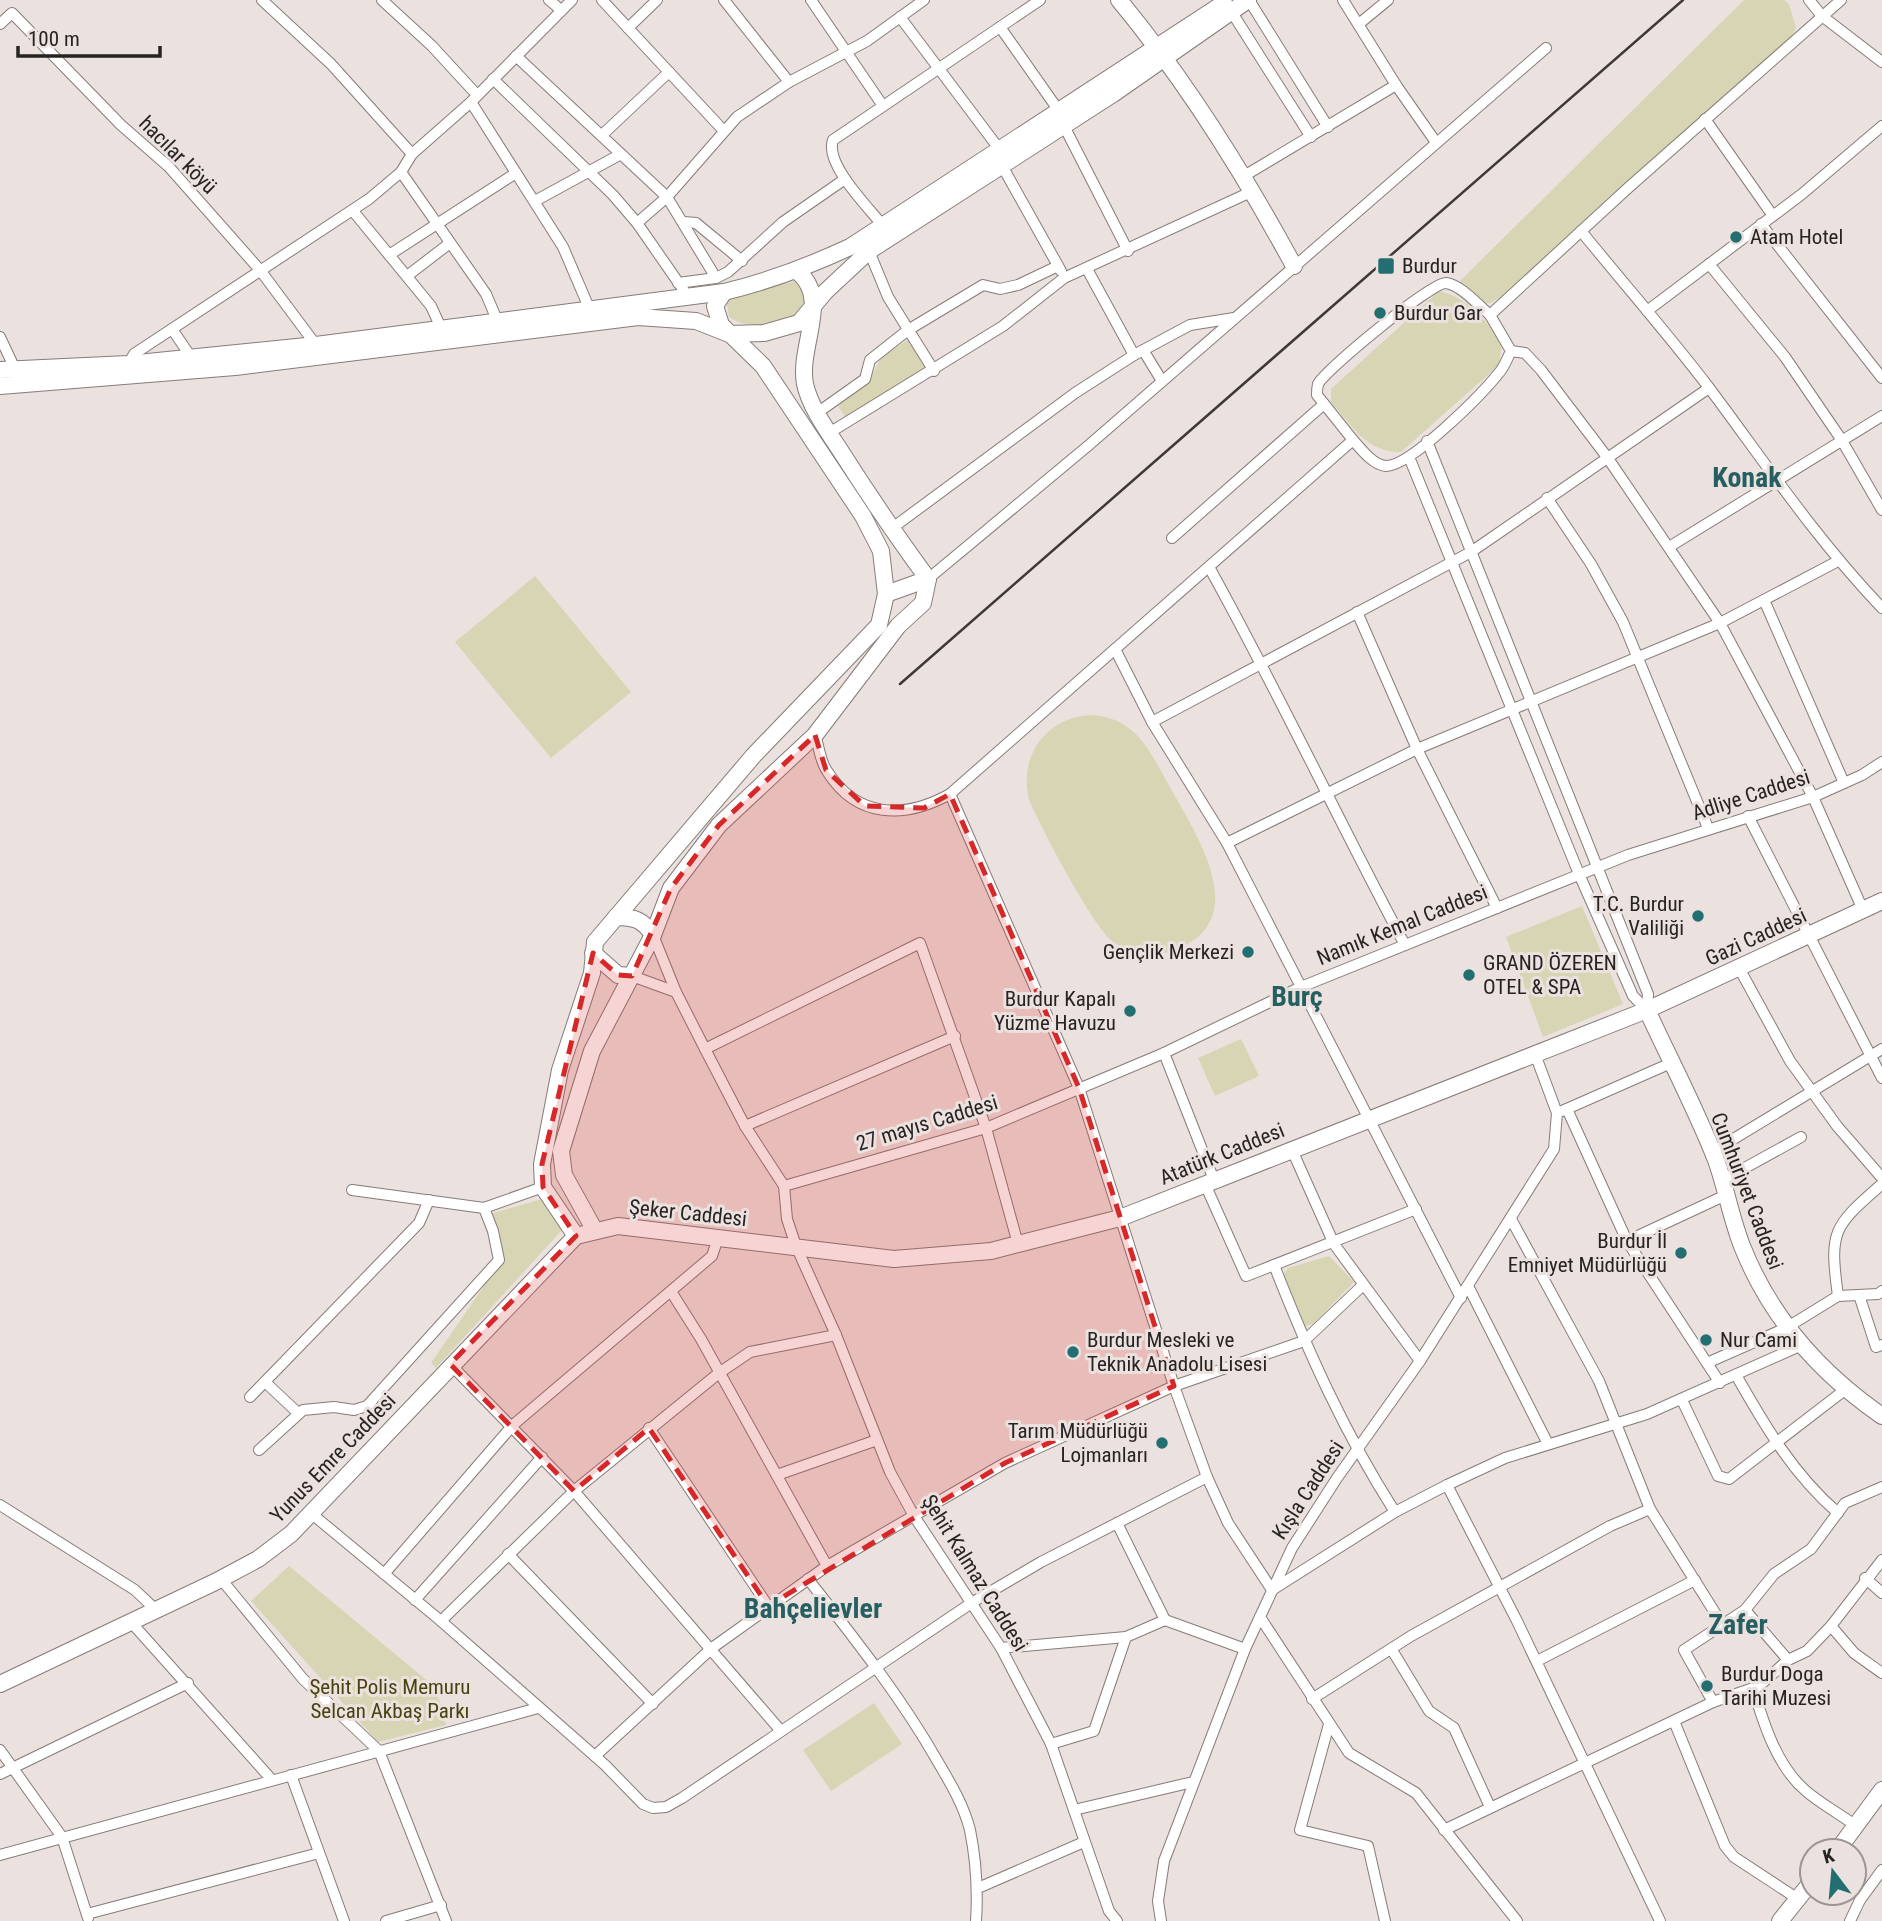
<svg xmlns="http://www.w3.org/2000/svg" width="1882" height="1921" viewBox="0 0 1882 1921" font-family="'Roboto Condensed',sans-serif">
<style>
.green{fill:#d8d5b4}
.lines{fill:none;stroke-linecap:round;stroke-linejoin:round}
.street-casing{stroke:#857c79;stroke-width:12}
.secondary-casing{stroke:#857c79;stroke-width:18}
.street{stroke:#fff;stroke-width:10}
.secondary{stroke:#fff;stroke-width:16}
.rail{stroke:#3d3938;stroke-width:2.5}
.marked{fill:#d62828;fill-opacity:0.2;stroke:#d62828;stroke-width:5;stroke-dasharray:14 9;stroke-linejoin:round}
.poi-dot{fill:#226e71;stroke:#ebe1de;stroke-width:2.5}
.labels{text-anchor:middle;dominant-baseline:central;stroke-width:6;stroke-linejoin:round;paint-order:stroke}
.street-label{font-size:21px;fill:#262322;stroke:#ebe1de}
.poi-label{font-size:21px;fill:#262322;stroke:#ebe1de;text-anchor:start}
.park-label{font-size:21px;fill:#49420f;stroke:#ebe1de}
.district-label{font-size:28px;font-weight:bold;fill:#255f61;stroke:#ebe1de}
</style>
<rect width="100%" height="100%" fill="#ebe1de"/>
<!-- green -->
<g class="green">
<polygon points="1744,0 1784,0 1789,4 1796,28 1787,46 1504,295 1491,303 1480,304 1459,282"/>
<path d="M800 280 809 295C807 299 805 307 802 310 786 329 748 330 729 317L726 298Z"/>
<path d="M1439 291C1466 296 1486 321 1502 342L1499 365 1401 452C1366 452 1353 427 1331 402V389Z"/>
<polygon points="909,339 928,369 846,418 838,406 869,381 881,358"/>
<polygon points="535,576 631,692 551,758 455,642"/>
<path d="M1091 715C1133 717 1148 747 1166 780 1192 829 1259 921 1172 951 1152 958 1129 954 1112 941 1093 926 1039 825 1029 799 1018 756 1047 717 1091 715Z"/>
<polygon points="1582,906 1623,1004 1543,1037 1506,937"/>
<polygon points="1241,1039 1259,1076 1215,1096 1198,1058"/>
<polygon points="542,1199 562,1230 436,1368 431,1363 501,1261 490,1214"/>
<polygon points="1329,1256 1354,1282 1313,1324 1305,1326 1284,1275 1288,1268"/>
<polygon points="289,1566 436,1688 446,1725 378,1742 251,1601"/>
<polygon points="874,1703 902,1744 831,1791 803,1750"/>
</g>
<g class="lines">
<!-- street casing -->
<g class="street-casing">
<g id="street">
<polyline points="262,0 331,64 412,154"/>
<polyline points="382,0 432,46 477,95"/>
<polyline points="549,0 561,10"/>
<polyline points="602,0 723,130"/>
<polyline points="724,0 789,82"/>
<polyline points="811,0 883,106"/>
<polyline points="1249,0 1328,127"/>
<polyline points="1343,0 1396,85"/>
<polyline points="1809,0 1822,16 1882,62"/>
<polyline points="1231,11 1311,137"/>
<polyline points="900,17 1000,150"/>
<polyline points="1360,23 1388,0"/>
<polyline points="0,24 12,13 121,125 169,167 260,270 316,345"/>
<polyline points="1000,27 1059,111"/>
<polyline points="628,28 657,0"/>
<polyline points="516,56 667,197 716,278"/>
<polyline points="493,79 613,195 637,223 687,295"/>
<polyline points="471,102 563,247 590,310"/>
<polyline points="1705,119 1773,216"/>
<polyline points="1064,126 1128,251"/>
<polyline points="602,135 669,72"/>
<polyline points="1001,164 1061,271"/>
<polyline points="401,172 486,294 497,320"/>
<polyline points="1244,176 1396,85 1435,141"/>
<polyline points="535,201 621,154"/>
<polyline points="353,211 431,306 441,328"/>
<polyline points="684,222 696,223 742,261"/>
<polyline points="637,223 667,197 737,117 789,82 867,41 924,0"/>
<polyline points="1761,224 1882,378"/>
<path d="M884 227C869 208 824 164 833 140L1040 0"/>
<path d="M1581 231C1624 284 1669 335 1710 389 1766 464 1817 540 1882 608"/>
<polyline points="869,251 888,297 934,371"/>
<polyline points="389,255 516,173"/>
<polyline points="1709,264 1785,357 1841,439 1882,510"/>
<polyline points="1087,269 1134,355"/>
<polyline points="407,276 450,243"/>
<polyline points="678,283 716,278 728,272 783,222 845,179"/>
<polyline points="1647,311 1802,194 1882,126"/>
<polyline points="172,329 191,357"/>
<polyline points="0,337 15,369"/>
<polyline points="1143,350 1162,381"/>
<polyline points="1511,351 1525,353 1541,370 1607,457 1720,623 1813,797 1863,910"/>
<polyline points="128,364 134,354 369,199 401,172 412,154 471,102 572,0"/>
<polyline points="817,413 865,379 870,360 908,330 983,285 1000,289 1018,285 1058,266"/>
<polyline points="829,433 1003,326 1064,278 1253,191"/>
<path d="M1353 440 1317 395C1317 392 1317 388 1318 384 1326 369 1432 282 1446 283 1461 285 1479 306 1490 315L1628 188 1841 0"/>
<polyline points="1427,441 1648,994 1647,1010"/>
<polyline points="1409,457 1579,874 1633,996 1647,1010"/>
<polyline points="1547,498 1591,564 1623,622 1708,828"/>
<polyline points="891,529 1075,393 1134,355 1190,325 1234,318"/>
<polyline points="1172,538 1324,404"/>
<polyline points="1669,547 1882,416"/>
<path d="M1209 567C1278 691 1338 820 1405 945"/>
<polyline points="928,579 1089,445 1546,48"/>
<polyline points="1764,600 1844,783"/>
<polyline points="1357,612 1417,749 1497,908"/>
<polyline points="1115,649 1152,722 1227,843 1461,1298"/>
<polyline points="1152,722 1471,552 1709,388"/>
<path d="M815 735C819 746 820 761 827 771 857 819 905 819 950 794L1353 440C1361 449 1373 465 1386 466 1411 466 1481 395 1498 374 1504 368 1507 359 1511 351L1490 315"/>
<polyline points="950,794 1079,1088 1174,1386 1207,1477 1228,1523 1272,1590 1395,1512 1447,1485 1505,1458 1647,1414 1802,1345"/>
<polyline points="1748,816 1882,1078"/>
<polyline points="1227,843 1417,749 1720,623 1838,561"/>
<polyline points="653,935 676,992 705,1049 745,1126 784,1186 787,1219 796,1246 836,1335 890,1472 914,1516 1001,1648 1051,1744 1109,1911 1117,1921"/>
<polyline points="1739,968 1790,1061 1837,1126 1882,1178"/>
<polyline points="632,976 676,992"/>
<polyline points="705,1049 920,943 986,1128 1018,1244"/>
<polyline points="1164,1053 1214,1180"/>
<polyline points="1567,1109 1627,1241 1720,1383"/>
<polyline points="1562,1111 1671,1063"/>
<polyline points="745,1126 955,1036"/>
<polyline points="1292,1150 1334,1244 1420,1361"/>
<polyline points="1712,1152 1882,1049"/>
<polyline points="1723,1180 1801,1137"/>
<polyline points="1205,1184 1246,1276 1416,1209"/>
<polyline points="784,1186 986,1128 1164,1053 1301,987 1628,855 1813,797 1862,775 1882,762"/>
<polyline points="352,1190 484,1208 543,1187"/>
<polyline points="1511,1219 1599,1381 1650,1509 1722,1624"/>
<polyline points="1627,1241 1726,1195"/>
<path d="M1274 1265C1308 1352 1345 1434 1395 1512"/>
<polyline points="1468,1286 1548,1444"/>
<polyline points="672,1293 701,1339 827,1566"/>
<polyline points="1859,1295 1876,1347 1882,1345"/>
<path d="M1838 1296C1829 1230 1833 1227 1882 1184"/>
<polyline points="1707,1363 1786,1328 1838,1296 1878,1294 1882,1291"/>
<polyline points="450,1364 574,1491 781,1731"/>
<path d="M1736 1375C1765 1426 1793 1474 1838 1513"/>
<polyline points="265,1382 298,1413"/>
<polyline points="250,1397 419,1223 429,1200"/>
<polyline points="1682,1400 1718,1476 1729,1479 1846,1389"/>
<polyline points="649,1428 768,1606"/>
<polyline points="259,1450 303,1410 334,1407 354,1410 367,1406 499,1260 493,1231 484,1208"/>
<polyline points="777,1475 877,1440"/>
<polyline points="1447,1485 1517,1621 1660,1921"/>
<polyline points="0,1505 135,1590 155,1609"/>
<polyline points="312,1514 441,1621 605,1765 643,1804 653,1808 666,1807 682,1798 973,1602 1041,1562 1207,1477"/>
<polyline points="1117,1523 1165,1620 1245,1649"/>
<polyline points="508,1554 653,1704"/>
<polyline points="384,1574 513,1425 712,1256 718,1238"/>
<polyline points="1865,1578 1882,1593"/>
<polyline points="221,1579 303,1679 379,1751 446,1921"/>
<path d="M808 1579C854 1638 901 1697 938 1762 951 1784 964 1806 970 1830 976 1860 978 1891 976 1921"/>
<polyline points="415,1600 542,1457"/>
<polyline points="1745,1610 1774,1574 1811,1549 1845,1503 1882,1487"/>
<polyline points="1260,1617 1349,1753 1416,1793 1517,1921"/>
<polyline points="130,1621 272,1780"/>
<polyline points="441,1621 574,1491 719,1373 750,1352 836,1335"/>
<polyline points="1831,1626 1854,1653 1882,1673"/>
<polyline points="1001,1648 1126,1637 1165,1620"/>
<polyline points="1392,1650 1429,1711 1454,1728 1490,1807"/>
<polyline points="1537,1661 1695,1580"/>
<path d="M1753 1688C1763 1722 1777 1767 1806 1791 1821 1804 1840 1814 1856 1826"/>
<polyline points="1312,1699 1411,1636 1610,1526 1650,1509"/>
<polyline points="1713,1702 1684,1650 1745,1610 1788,1660"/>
<polyline points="1674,1721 1725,1846 1734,1857 1798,1899"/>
<polyline points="1329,1724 1300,1830 1368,1846 1385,1921"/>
<polyline points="1051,1744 1094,1731 1126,1637"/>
<polyline points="0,1750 62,1837 88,1918"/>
<polyline points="595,1756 712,1648 827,1566 1005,1463 1174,1386 1304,1341 1362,1286"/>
<polyline points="0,1774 188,1683"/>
<polyline points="291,1775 344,1921"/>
<polyline points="1074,1810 1193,1782"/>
<polyline points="1444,1830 1713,1702 1759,1686 1788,1660 1807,1651 1831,1626 1882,1560"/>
<polyline points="0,1855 538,1708"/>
<polyline points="978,1888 1084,1842"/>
<polyline points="87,1914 319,1853"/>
<polyline points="386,1921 441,1905"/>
<polyline points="1161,1921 1158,1901 1164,1861 1245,1649 1292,1548 1337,1478 1420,1361 1554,1149 1557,1113 1535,1054"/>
<polyline points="1850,1921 1860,1900 1882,1870"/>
</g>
</g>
<!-- secondary casing -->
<g class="secondary-casing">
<g id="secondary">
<path d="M1119 0C1187 82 1243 172 1294 266"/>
<path d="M0 370 128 364 316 345 724 292C770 281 807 267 850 247L1224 3"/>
<polyline points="0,386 235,367 638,317 696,321 729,334 764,333 799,323 825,292 869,251 1113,94 1248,0"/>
<polyline points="886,594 928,579"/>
<path d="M616 917C635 917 643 920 653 935"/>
<polyline points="593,953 618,975 632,976"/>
<path d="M1647 1010C1670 1060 1696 1109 1716 1160 1726 1188 1731 1218 1742 1246 1770 1317 1820 1373 1882 1416"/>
<path d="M594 1229 564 1175 561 1151 592 1051 653 935 671 888 719 825 815 735 898 626 923 603 928 579C897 537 868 494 840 450 827 430 810 407 805 384 798 346 831 299 798 272"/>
<polyline points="576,1236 543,1187 542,1164 560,1070 592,973 595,942 754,755 879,625 886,594 881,551 863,516 763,366 721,325 715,306 724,292"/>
<polyline points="0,1684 215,1582 258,1559 291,1534 576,1236 618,1226 894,1259 991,1251 1018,1244 1120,1218 1647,1010 1882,901"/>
<polyline points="1837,1851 1882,1790"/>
<polyline points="1780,1921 1812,1881"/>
</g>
</g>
<!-- street -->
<use href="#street" class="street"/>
<!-- secondary -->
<use href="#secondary" class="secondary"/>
<!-- rail -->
<polyline class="rail" points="900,684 1683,0"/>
</g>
<!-- marked area -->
<path class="marked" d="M815 735 826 770 865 806 924 808 950 794 1079 1088 1174 1386 1005 1463 768 1606 649 1428 574 1491 450 1364 576 1236 543 1187 542 1164 593 953 618 975 632 976 671 888 719 825Z"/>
<!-- markers -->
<g class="poi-dot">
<circle cx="1736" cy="237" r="7"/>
<rect x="1377" y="257" width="18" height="18" rx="3.5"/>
<circle cx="1380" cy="313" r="7"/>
<circle cx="1698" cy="916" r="7"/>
<circle cx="1248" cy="952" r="7"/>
<circle cx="1469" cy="975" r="7"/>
<circle cx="1130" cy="1011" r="7"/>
<circle cx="1681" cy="1253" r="7"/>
<circle cx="1706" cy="1340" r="7"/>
<circle cx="1073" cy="1352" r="7"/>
<circle cx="1162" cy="1443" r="7"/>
<circle cx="1707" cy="1686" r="7"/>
</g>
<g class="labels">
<!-- street labels -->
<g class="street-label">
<text transform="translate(178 155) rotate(45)">hacılar köyü</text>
<text transform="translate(1751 795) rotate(-18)">Adliye Caddesi</text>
<text transform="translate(1402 925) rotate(-22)">Namık Kemal Caddesi</text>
<text transform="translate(1756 937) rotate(-25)">Gazi Caddesi</text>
<text transform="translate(927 1123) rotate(-17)">27 mayıs Caddesi</text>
<text transform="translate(1222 1154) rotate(-22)">Atatürk Caddesi</text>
<text transform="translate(1747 1191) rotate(69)">Cumhuriyet Caddesi</text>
<text transform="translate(688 1213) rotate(6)">Şeker Caddesi</text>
<text transform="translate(333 1458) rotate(-46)">Yunus Emre Caddesi</text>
<text transform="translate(1308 1490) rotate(-57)">Kışla Caddesi</text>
<text transform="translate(975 1573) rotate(58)">Şehit Kalmaz Caddesi</text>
</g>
<!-- poi labels -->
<g class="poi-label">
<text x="1750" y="237">Atam Hotel</text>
<text x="1402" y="266">Burdur</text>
<text x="1394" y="313">Burdur Gar</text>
<text x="1684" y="904" text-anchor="end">T.C. Burdur<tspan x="1684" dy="24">Valiliği</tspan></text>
<text x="1234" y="952" text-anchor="end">Gençlik Merkezi</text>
<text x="1483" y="963">GRAND ÖZEREN<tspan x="1483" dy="24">OTEL &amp; SPA</tspan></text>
<text x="1116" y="999" text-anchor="end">Burdur Kapalı<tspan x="1116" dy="24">Yüzme Havuzu</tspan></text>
<text x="1667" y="1241" text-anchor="end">Burdur İl<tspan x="1667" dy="24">Emniyet Müdürlüğü</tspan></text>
<text x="1087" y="1340">Burdur Mesleki ve<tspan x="1087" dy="24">Teknik Anadolu Lisesi</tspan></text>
<text x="1720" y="1340">Nur Cami</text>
<text x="1148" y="1431" text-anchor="end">Tarım Müdürlüğü<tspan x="1148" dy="24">Lojmanları</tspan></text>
<text x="1721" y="1674">Burdur Doga<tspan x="1721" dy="24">Tarihi Muzesi</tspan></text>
</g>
<!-- park labels -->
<g class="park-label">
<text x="390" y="1687">Şehit Polis Memuru<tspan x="390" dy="24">Selcan Akbaş Parkı</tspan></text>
</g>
<!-- district labels -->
<g class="district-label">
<text x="1747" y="477">Konak</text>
<text x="1297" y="996">Burç</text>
<text x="813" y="1608">Bahçelievler</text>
<text x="1738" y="1624">Zafer</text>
</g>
</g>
<!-- north arrow -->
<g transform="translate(1833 1872) rotate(344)"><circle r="33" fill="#ebe1de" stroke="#9c9593" stroke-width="2"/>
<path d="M0-5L12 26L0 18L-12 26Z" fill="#226e71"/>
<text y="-10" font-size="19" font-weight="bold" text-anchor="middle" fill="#262322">K</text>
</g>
<!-- scale -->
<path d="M18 46v10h142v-10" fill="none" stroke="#262322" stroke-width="3.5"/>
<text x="28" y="46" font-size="21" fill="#262322" stroke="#ebe1de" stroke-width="5" paint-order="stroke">100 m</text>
</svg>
